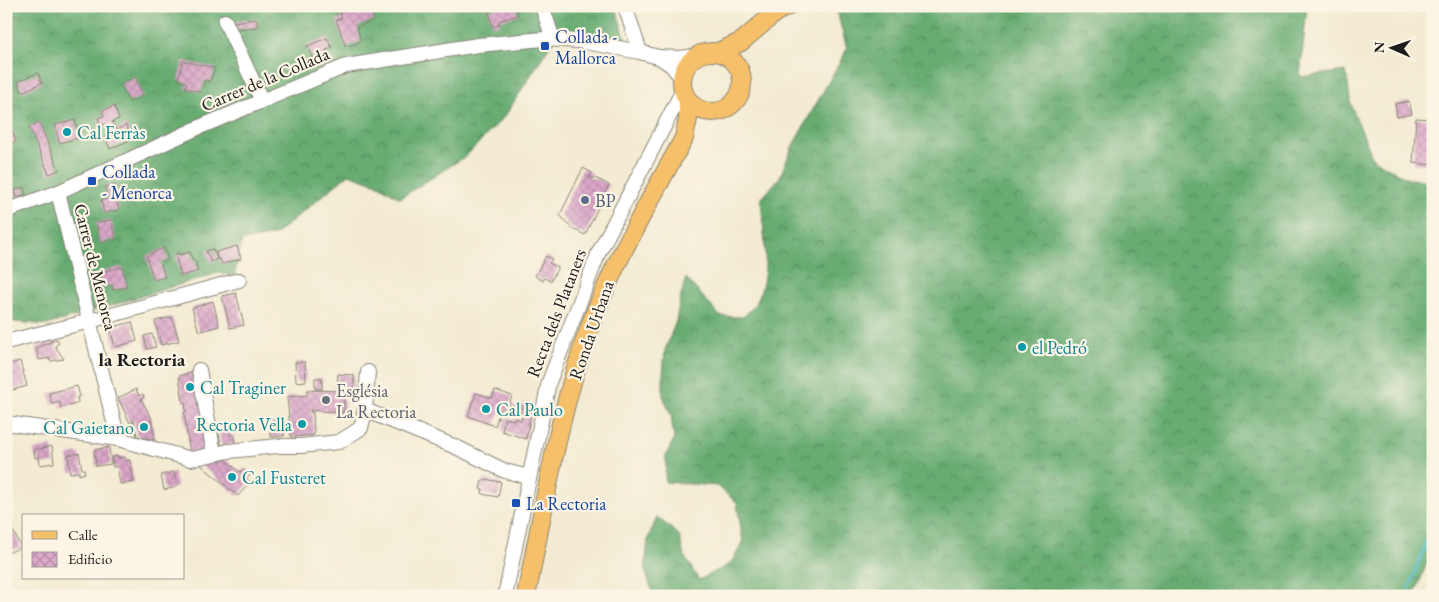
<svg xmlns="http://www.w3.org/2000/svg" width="1439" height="602" viewBox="0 0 1439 602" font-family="'EB Garamond',serif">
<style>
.forest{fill:url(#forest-crowns);stroke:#426447}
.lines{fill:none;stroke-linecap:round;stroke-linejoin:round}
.stream{stroke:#49b7c3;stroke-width:3}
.building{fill:url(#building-cross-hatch)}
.minor-casing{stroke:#888477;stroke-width:16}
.major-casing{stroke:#888477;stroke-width:20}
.minor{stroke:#fff;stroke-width:14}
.major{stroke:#f6c06b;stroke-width:18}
.transit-dot{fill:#1a4fb4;stroke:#fcf5e5;stroke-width:2}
.culture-dot{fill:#0f9aa8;stroke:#fcf5e5;stroke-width:2}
.service-dot{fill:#5c6f8a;stroke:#fcf5e5;stroke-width:2}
.worship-dot{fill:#6b7280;stroke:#fcf5e5;stroke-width:2}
.labels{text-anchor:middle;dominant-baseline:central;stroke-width:4.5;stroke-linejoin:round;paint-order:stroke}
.transit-label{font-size:18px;fill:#164399;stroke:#fcf5e5;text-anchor:start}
.street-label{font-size:18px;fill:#1c1c1c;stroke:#fcf5e5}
.culture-label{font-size:18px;fill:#0d838f;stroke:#fcf5e5;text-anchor:start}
.service-label{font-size:18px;fill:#4e5e75;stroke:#fcf5e5;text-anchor:start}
.worship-label{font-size:18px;fill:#5b616d;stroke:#fcf5e5;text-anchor:start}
.neighbourhood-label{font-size:19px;font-weight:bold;fill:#1c1c1c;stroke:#fcf5e5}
</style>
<defs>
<pattern id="forest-crowns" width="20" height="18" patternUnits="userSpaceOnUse" patternTransform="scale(1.25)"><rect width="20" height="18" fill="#67ac72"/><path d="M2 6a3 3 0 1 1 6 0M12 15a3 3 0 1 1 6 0" fill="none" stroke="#548b5d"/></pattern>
<pattern id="building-cross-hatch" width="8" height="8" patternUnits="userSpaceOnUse" patternTransform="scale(1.25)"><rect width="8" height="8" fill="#dba7c9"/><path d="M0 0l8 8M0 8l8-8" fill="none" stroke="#bb8fac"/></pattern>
</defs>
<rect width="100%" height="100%" fill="#fcf5e5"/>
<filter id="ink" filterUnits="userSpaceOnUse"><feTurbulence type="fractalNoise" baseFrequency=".02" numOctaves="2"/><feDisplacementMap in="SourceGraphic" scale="10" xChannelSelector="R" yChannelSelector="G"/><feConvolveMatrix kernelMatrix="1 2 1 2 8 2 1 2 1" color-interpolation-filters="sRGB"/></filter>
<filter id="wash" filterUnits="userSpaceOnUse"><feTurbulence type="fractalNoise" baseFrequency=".0096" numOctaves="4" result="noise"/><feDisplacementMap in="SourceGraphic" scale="20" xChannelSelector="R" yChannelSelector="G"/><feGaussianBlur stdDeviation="1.12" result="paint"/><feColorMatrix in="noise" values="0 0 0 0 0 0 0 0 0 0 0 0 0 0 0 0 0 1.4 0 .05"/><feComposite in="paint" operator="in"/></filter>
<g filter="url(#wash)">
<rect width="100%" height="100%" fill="#f3ebd2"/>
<!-- forest -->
<g class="forest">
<polygon points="6,6 615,6 626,40 559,31 505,116 466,156 400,198 377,184 349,174 275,235 242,241 234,276 218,273 47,325 6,321"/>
<path d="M843 6H1307L1300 77 1346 71 1351 105 1373 159 1408 179 1433 181V547L1414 596H654L645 570 648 539 657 517 679 535 684 556 699 580 730 564 743 543 737 503 718 486 665 482 666 455 674 439 671 415 663 396V374L665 350 676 321 680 299 686 278 720 316 743 317C748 312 755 306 758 299 771 268 763 231 761 199L780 177 792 147 847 49 836 8Z"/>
</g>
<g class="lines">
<!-- stream -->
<polyline class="stream" points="1406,596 1424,549 1433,512"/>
</g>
<g id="blocks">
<!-- building -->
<g class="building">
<polygon points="358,6 368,6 374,20 357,27 361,41 346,47 336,20 342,18 340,13"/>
<polygon points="493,6 515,6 518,15 499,21 500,24 493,27 488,10 494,9"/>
<polygon points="1392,6 1425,6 1425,11 1392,9"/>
<polygon points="256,19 258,27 236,29 233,22"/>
<polygon points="327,38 332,48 326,50 328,56 314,62 307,46"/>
<polygon points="183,61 215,68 210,82 205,80 201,92 185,88 187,83 178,80"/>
<polygon points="38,73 42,83 22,92 18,81"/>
<polygon points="135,77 143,96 129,102 121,84"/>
<polygon points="1409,101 1412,114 1397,117 1395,104"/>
<polygon points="114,106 119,119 112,122 116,130 126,125 132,139 110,149 105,136 109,134 105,124 101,126 98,118 104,116 102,111"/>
<polygon points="1416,118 1430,119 1429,133 1433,133 1433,165 1413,163"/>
<polygon points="75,120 79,138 59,143 55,125"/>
<polygon points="39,122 59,170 49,174 29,127"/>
<polygon points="12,131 16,141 7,146 13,159 6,162 6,139 9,138 7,133"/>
<polygon points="583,168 592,173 589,178 595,178 609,185 585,235 571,228 560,215"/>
<polygon points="115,185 116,192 115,192 119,210 104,213 101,200 107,199 105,187"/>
<polygon points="23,187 26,194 17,197 15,190"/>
<polygon points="111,220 116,239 100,243 96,223"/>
<polygon points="237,246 241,259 222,264 220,259 218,260 216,252"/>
<polygon points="164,248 168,260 160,262 165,277 154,280 146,256"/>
<polygon points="213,249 217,259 211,262 206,251"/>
<polygon points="190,252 193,261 195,260 198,271 181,276 175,254 179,253 179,255"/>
<polygon points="546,256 552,259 549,263 558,267 551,281 544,278 543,281 535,276"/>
<polygon points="122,267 127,287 113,290 112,285 101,287 98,272"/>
<polygon points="236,293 244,325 230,328 222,296"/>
<polygon points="213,301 219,326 201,331 198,329 192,308"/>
<polygon points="172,317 179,341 161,345 155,321"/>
<polygon points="132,322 137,341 115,347 110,328"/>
<polygon points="152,334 156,347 147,349 144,336"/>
<polygon points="57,339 59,343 55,346 64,359 50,361 49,358 39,360 36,348 43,345 43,343 45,344"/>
<polygon points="20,361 27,386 9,391 6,382 6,365"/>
<polygon points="295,362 305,362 306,381 296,382"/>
<polygon points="197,371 211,450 190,454 184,412 186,412 185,402 183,402 179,376"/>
<polygon points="338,374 354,375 354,388 337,388"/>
<rect x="315" y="378" width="7" height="11"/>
<polygon points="77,386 80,396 77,397 78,402 76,404 61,408 60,402 52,404 49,393"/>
<polygon points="136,389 139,396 143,394 144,397 141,399 151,417 155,440 137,436 134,421 130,423 118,398"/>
<polygon points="307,390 344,391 344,409 343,413 310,410 311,413 313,412 314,435 291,437 287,397 307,395"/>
<polygon points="495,390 512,396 509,405 512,406 510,411 501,408 495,426 468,416 476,393 492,398"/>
<polygon points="525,403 533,403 526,439 502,431 505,418 514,420 515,418 521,420 523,414 518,412 519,409 513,407 513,405 520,408 521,409 523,404"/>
<polygon points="284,422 284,436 271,437 270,423"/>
<polygon points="228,428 230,435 233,434 235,443 222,447 218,430"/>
<polygon points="52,446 54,463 40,465 39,457 35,458 34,450"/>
<polygon points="109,447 111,464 96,466 94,450"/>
<polygon points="79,453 82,469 84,469 85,473 79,475 79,472 70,473 68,455"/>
<polygon points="119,456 119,458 125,457 125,460 130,460 134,482 120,484 117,466 113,467 112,457"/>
<polygon points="221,456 240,472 243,469 250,475 247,479 250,482 238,496 201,465 208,458"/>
<polygon points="174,472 177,487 164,490 161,475"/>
<polygon points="485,479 501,482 498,497 482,494 483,489 480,489 482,481 484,481"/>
<polygon points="13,531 21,547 6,554 6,534"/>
</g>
</g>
</g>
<g filter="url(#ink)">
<use href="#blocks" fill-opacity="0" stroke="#888477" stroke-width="1"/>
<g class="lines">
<!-- minor casing -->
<g class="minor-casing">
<g id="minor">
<polyline points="542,6 553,39"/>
<polyline points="625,6 640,52"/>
<polyline points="225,21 262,101"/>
<polyline points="659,57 671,65 682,78"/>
<polyline points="58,192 118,439"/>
<polyline points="6,211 58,192 202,126 346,66 478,45 544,39 580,41 640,52 658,57 680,58 696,56"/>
<polyline points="6,342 90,321 239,280"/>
<polyline points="199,370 214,454"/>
<polyline points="365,410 368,372"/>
<polyline points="6,423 118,439 191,459 229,451 278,446 301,446 339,442 361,428 365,410 456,447 505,471 529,477"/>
<polyline points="505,596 549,382 599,252 683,90"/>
</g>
</g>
<!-- major casing -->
<g class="major-casing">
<g id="major">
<circle cx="712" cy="82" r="30"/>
<polyline points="718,52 741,42 776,12 788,6"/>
<path d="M526 596C545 505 558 411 591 324 615 259 651 199 684 138L688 119V101"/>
</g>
</g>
<!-- minor -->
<use href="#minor" class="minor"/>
<!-- major -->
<use href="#major" class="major"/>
</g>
</g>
<!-- markers -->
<g class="transit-dot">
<rect x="540" y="41" width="10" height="10" rx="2.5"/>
<rect x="87" y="176" width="10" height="10" rx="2.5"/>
<rect x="511" y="498" width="10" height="10" rx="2.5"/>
</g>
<g class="culture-dot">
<circle cx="67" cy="132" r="5"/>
<circle cx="1022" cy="347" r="5"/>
<circle cx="190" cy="387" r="5"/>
<circle cx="486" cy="409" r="5"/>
<circle cx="302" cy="424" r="5"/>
<circle cx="144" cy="427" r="5"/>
<circle cx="232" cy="477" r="5"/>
</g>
<circle class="service-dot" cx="585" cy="200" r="5"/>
<circle class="worship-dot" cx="326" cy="400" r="5"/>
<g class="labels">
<!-- transit labels -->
<g class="transit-label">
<text x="555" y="36">Collada -<tspan x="555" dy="21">Mallorca</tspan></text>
<text x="102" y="171">Collada<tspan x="102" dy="21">- Menorca</tspan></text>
<text x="526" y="503">La Rectoria</text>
</g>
<!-- street labels -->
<g class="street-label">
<text transform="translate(265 79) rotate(-23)">Carrer de la Collada</text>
<text transform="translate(96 267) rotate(76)">Carrer de Menorca</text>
<text transform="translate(556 313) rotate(-69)">Recta dels Plataners</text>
<text transform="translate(591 330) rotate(-71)">Ronda Urbana</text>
</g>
<!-- culture labels -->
<g class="culture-label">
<text x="77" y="132">Cal Ferràs</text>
<text x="1032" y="347">el Pedró</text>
<text x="200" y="387">Cal Traginer</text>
<text x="496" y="409">Cal Paulo</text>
<text x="292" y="424" text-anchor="end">Rectoria Vella</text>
<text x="134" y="427" text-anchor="end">Cal Gaietano</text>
<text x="242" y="477">Cal Fusteret</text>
</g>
<!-- service labels -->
<g class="service-label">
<text x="595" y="200">BP</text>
</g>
<!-- worship labels -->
<g class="worship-label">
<text x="336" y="390">Església<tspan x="336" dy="21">La Rectoria</tspan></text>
</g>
<!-- neighbourhood labels -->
<g class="neighbourhood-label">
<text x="142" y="359">la Rectoria</text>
</g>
</g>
<!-- margin -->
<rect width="1439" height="602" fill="none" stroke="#fcf5e5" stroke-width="25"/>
<!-- legend -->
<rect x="22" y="514" width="162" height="65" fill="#fcf5e5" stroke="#a29e95"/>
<rect x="32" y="531" width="25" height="8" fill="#f6c06b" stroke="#a29e95"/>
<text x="68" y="540" font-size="15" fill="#1c1c1c">Calle</text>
<rect x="32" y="552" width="25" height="15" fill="url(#building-cross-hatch)" stroke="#a29e95"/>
<text x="68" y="564" font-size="15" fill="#1c1c1c">Edificio</text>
<!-- north arrow -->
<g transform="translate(1392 48) rotate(272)" stroke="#fcf5e5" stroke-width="4" paint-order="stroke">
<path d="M0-4L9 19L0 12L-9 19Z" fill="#1c1c1c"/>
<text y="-8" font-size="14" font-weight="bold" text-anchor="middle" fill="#1c1c1c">N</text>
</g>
</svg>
